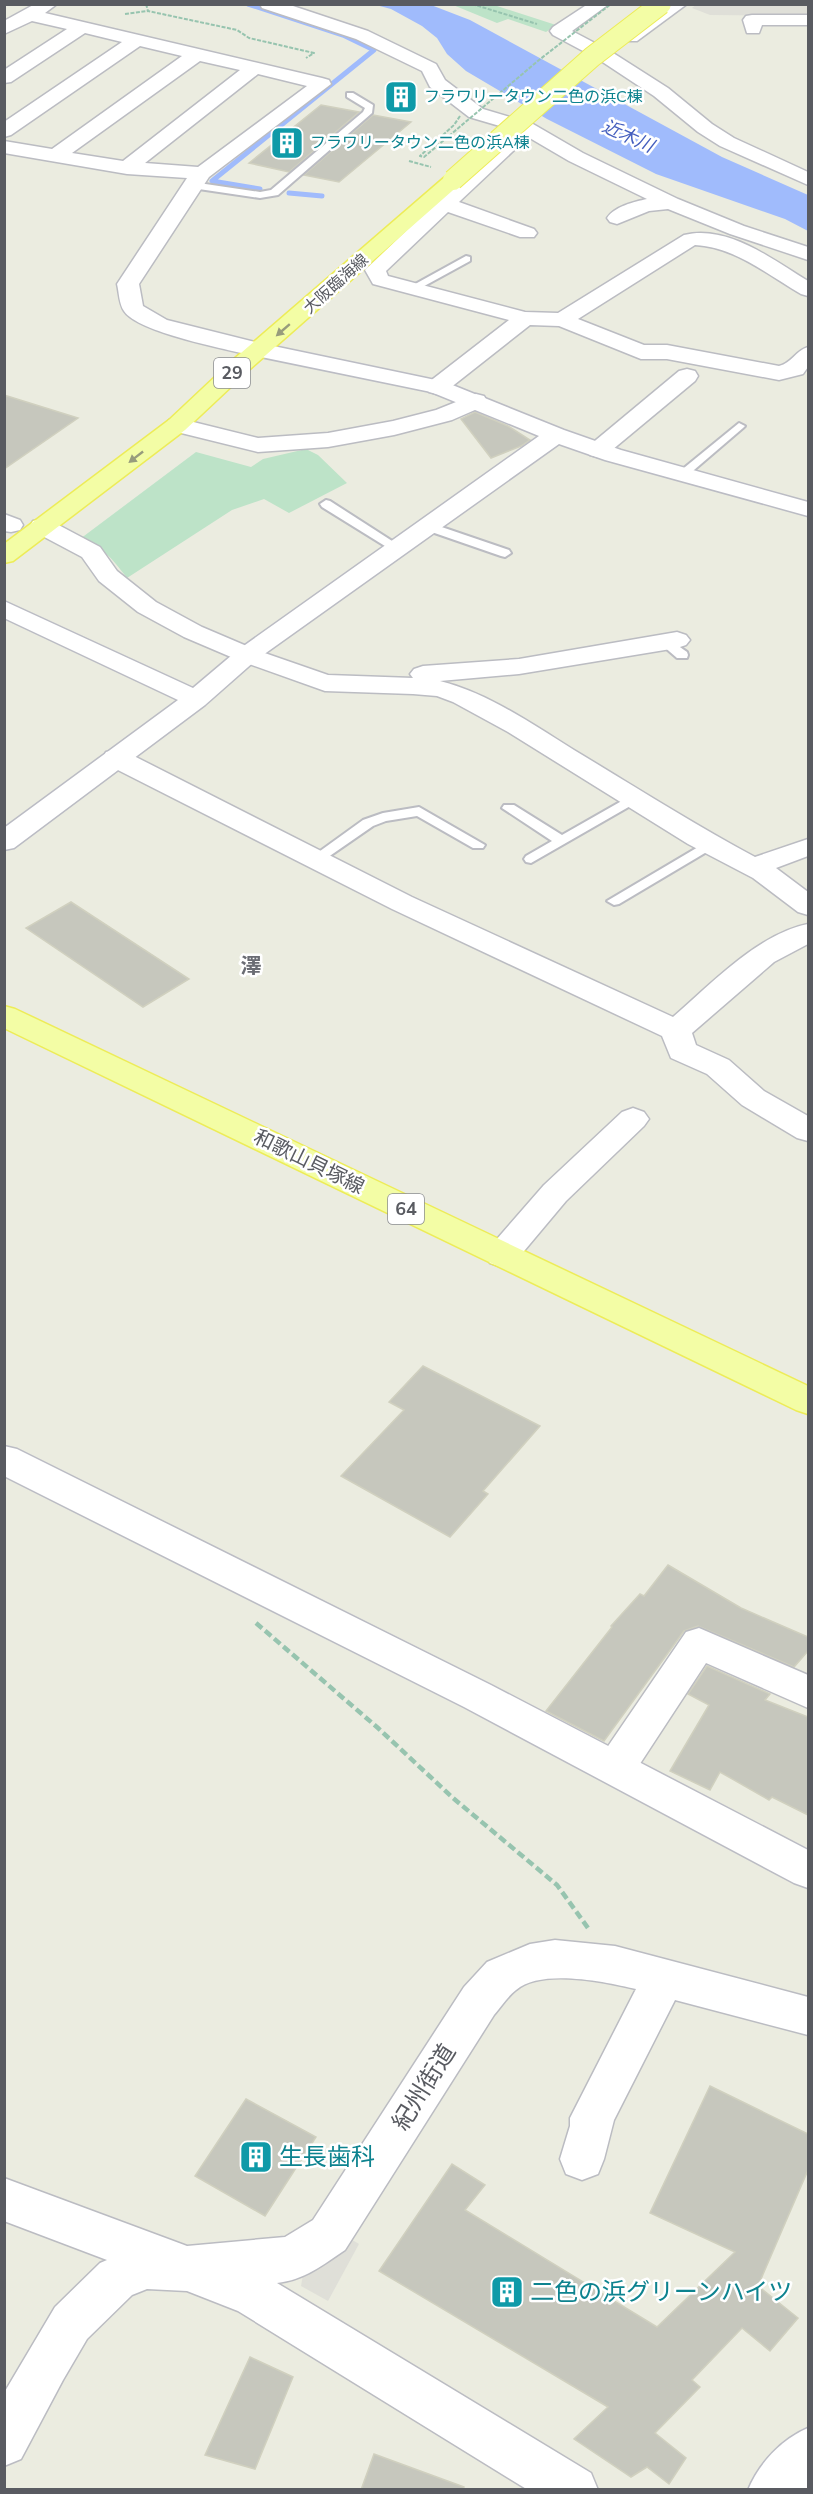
<svg xmlns="http://www.w3.org/2000/svg" width="813" height="2494" viewBox="0 0 813 2494" font-family="'Nunito Sans','Noto Sans JP',sans-serif">
<style>
.industrial{fill:#dfdfd8}
.green{fill:#bde3c8}
.water{fill:#a0bbfc}
.lines{fill:none;stroke-linecap:round;stroke-linejoin:round}
.stream{stroke:#a0bbfc;stroke-width:5}
.building{fill:#c6c7bd;stroke:#d0d0bf;stroke-width:1.5}
.lane-casing{stroke:#bbbcc2;stroke-width:4}
.street-casing{stroke:#bbbcc2;stroke-width:3}
.secondary-casing{stroke:#bbbcc4;stroke-width:3}
.primary-casing{stroke:#edec58;stroke-width:3}
.path-far1{stroke:#97c4af;stroke-width:2;stroke-dasharray:4 1.5;stroke-linecap:butt}
.path{stroke:#97c4af;stroke-width:4.5;stroke-dasharray:8 4;stroke-linecap:butt}
.lane{fill:#fff;fill-rule:evenodd}
.street{fill:#fff;fill-rule:evenodd}
.secondary{fill:#fff;fill-rule:evenodd}
.primary{fill:#f3fda5;fill-rule:evenodd}
.primary-bridge-casing{stroke:#edec58;stroke-width:22;stroke-linecap:butt}
.path-bridge{stroke:#97c4af;stroke-width:2;stroke-dasharray:4 1.5;stroke-linecap:butt}
.primary-bridge{stroke:#f3fda5;stroke-width:20}
.oneway{fill:#979c7c}
.labels{text-anchor:middle;dominant-baseline:central;stroke-width:5;stroke-linejoin:round;paint-order:stroke}
.far-culture-label{font-size:16px;fill:#0d838f;stroke:#fff;text-anchor:start}
.far-street-label{font-size:16px;fill:#595b61;stroke:#fff}
.far-water-label{font-size:18px;font-style:italic;fill:#445ebe;stroke:#fff}
.shield{fill:#fff;stroke:#8b8c90;stroke-width:1.5}
.shield-label{font-size:18px;font-weight:bold;fill:#595b61}
.street-label{font-size:20px;fill:#595b61;stroke:#fff}
.neighbourhood-label{font-size:21px;font-weight:bold;fill:#6a6c73;stroke:#fff}
.near-street-label{font-size:24px;fill:#595b61;stroke:#fff}
.near-culture-label{font-size:24px;fill:#0d838f;stroke:#fff;text-anchor:start}
</style>
<rect width="100%" height="100%" fill="#ebece0"/>
<!-- industrial -->
<g class="industrial">
<polygon points="697,4 808,5 808,16 710,15 692,8"/>
<polygon points="349,2238 359,2244 328,2301 301,2286 304,2269"/>
</g>
<!-- green -->
<g class="green">
<polygon points="453,5 494,5 556,25 546,32 508,19 497,23"/>
<path d="M306 449 318 455 347 483 289 513 264 499 232 510 127 578C112 558 104 548 80 539L196 452 251 467 263 459Z"/>
</g>
<!-- water -->
<polygon class="water" points="376,5 431,5 470,20 722,157 808,195 808,231 785,219 656,174 547,119 466,71 447,54 437,38 422,26 391,9"/>
<g class="lines">
<!-- stream -->
<g class="stream">
<polyline points="248,4 343,35 374,50 212,181 260,189"/>
<polyline points="289,193 322,196"/>
</g>
</g>
<!-- building -->
<g class="building">
<polygon points="321,105 359,112 289,172 249,163"/>
<polygon points="373,115 411,122 339,182 304,175"/>
<polygon points="4,395 78,418 4,469"/>
<polygon points="475,412 508,426 530,440 521,446 491,458 461,419"/>
<polygon points="71,902 189,979 143,1007 26,928"/>
<polygon points="423,1366 540,1426 483,1491 488,1494 450,1537 341,1476 404,1410 389,1402"/>
<polygon points="668,1565 741,1608 808,1637 808,1651 794,1667 698,1626 684,1631 604,1741 546,1711 612,1627 611,1626 640,1594 644,1596"/>
<polygon points="707,1666 770,1694 765,1700 808,1717 808,1815 772,1797 769,1800 720,1772 710,1790 670,1771 709,1705 688,1694"/>
<polygon points="710,2086 808,2134 808,2170 758,2286 798,2318 770,2351 742,2328 692,2380 700,2387 655,2433 686,2458 669,2484 647,2467 631,2477 574,2439 608,2407 379,2271 452,2164 485,2185 465,2210 657,2327 735,2252 650,2213"/>
<polygon points="246,2099 316,2137 265,2216 195,2176"/>
<polygon points="250,2357 293,2377 255,2469 205,2455"/>
<polygon points="374,2454 464,2487 463,2490 361,2490"/>
</g>
<g class="lines">
<!-- lane casing -->
<g class="lane-casing">
<g id="lane">
<polygon points="347,93 353,93 373,105 372,113 278,195 260,198 192,188 187,185 192,182 260,192 271,190 363,112 365,108 347,97"/>
<polygon points="466,256 470,257 470,261 417,290 413,291 408,288"/>
<polygon points="739,423 745,426 743,428 687,476 679,476 679,472"/>
<polygon points="326,500 330,501 403,548 397,552 393,551 322,507 320,504"/>
<polygon points="427,522 509,550 511,553 505,557 501,556 423,529 423,523"/>
<polygon points="667,638 687,652 688,655 687,658 677,658 662,645 661,642"/>
<polygon points="634,794 639,795 641,798 639,801 531,863 526,862 524,859 526,856 552,841 502,808 504,805 514,805 562,835"/>
<polygon points="419,807 485,845 483,848 473,848 417,816 386,821 373,826 321,862 316,863 309,859 363,820 383,813"/>
<polygon points="710,840 717,844 715,847 619,904 614,905 607,901"/>
</g>
</g>
<!-- street casing -->
<g class="street-casing">
<g id="street">
<path d="M35 4H57L45 13 322 78 329 80 331 84 209 177 139 284 143 306 167 320 267 345 270 350 267 355 259 357C231 350 138 333 124 311 119 304 119 292 117 284L187 178 127 174 4 153V141L52 149 182 56 140 46 11 135 4 137V122L122 42 85 33 11 82 4 83V70L67 29 32 21 4 34V21ZM200 61 240 70 123 161 72 153ZM258 74 307 86 198 167 145 163Z"/>
<path d="M260 4H287L368 31 436 64 445 80 483 109 533 124 583 153 678 199 744 226 808 247V260L730 234 668 209 649 211 617 224 610 222 607 218C615 206 634 202 647 199L569 161 528 137 459 202 534 229 537 233 534 237H520L448 212 386 271 388 276 525 312 558 313 684 235C728 224 773 260 808 281V296L801 294C768 275 735 247 695 245L578 319 644 345H667L779 366C792 363 795 351 808 347V367L803 374 779 380 667 359H641L559 326 530 325 445 392 437 394 429 392 426 387 429 382 509 320 373 284 365 270 513 130 469 117 430 87 422 71 356 39 262 8Z"/>
<polygon points="588,4 609,4 572,31 610,51 668,88 712,124 734,138 808,172 808,185 720,146 698,132 654,96 598,59 553,35 550,31 553,27"/>
<polygon points="667,4 687,4 637,41 625,41 622,37 625,33"/>
<polygon points="752,15 808,15 808,25 762,25 759,33 747,33 743,20 746,16"/>
<polygon points="687,369 695,371 698,376 695,381 606,455 598,457 590,455 586,450 590,445 679,371"/>
<polygon points="476,394 484,396 487,401 484,406 452,420 394,435 328,447 258,452 169,430 166,425 169,420 177,418 258,438 328,433 393,421 436,410"/>
<polygon points="4,514 20,520 23,525 20,530 11,532 4,531"/>
<path d="M42 519 51 521 100 547 117 571 156 602 202 627 256 650 328 675 413 678 410 674 414 669 423 666 519 659 677 632 686 635 690 640 686 645 677 648 519 674 440 681C488 693 532 724 574 750 634 786 693 824 755 857L808 839V856L776 868 808 892V915L798 912 753 878 688 844 508 732 453 702 437 696 413 694 325 691 238 660 184 637 138 612 99 581 82 557 33 531 30 526 33 521Z"/>
<path d="M116 750 126 752 412 897 673 1017C711 984 758 934 808 924V944L774 962 692 1033 696 1045 729 1060 764 1091 808 1116V1141L797 1138 742 1105 707 1074 671 1058 662 1036 392 909 106 764 103 758 106 752Z"/>
<polygon points="633,1108 644,1112 649,1119 644,1126 566,1201 514,1263 502,1267 490,1263 485,1255 490,1247 544,1185 622,1112"/>
<polygon points="699,1628 808,1675 808,1708 706,1663 630,1779 616,1784 602,1779 596,1767 602,1755 686,1632"/>
<path d="M555 1940 615 1946 808 1997V2035L675 2000 614 2120 604 2159 598 2174 582 2180 566 2174 560 2159 570 2126V2118L636 1989C607 1982 541 1968 516 1990 508 1996 501 2007 494 2015L345 2250C323 2265 304 2280 277 2283L591 2473 598 2490H528L238 2311 187 2291 147 2289 132 2295 87 2339 63 2380 21 2459 4 2466V2393L55 2307 100 2263 107 2260 4 2221V2178L187 2246 285 2237 313 2220 464 1987 487 1962 530 1944Z"/>
</g>
</g>
<!-- secondary casing -->
<g class="secondary-casing">
<g id="secondary">
<polygon points="259,343 445,382 564,430 621,450 808,502 808,516 605,460 559,444 256,660 205,705 14,848 4,850 4,828 178,700 4,618 4,601 193,688 238,650 539,436 431,392 251,355 248,350 251,345"/>
<polygon points="4,1446 17,1449 491,1685 808,1850 808,1888 794,1883 464,1707 4,1476"/>
<path d="M808 2428V2486L806 2490H748C759 2463 782 2439 808 2428Z"/>
</g>
</g>
<!-- primary casing -->
<g class="primary-casing">
<g id="primary">
<polygon points="453,174 460,176 463,180 460,184 250,369 185,430 13,561 4,563 4,544 169,420 234,359 446,176"/>
<polygon points="4,1006 15,1009 808,1386 808,1414 796,1410 4,1028"/>
</g>
</g>
<!-- path-far1 -->
<g class="path-far1">
<polyline points="146,4 148,11 237,30 249,38 314,53 306,58"/>
<polyline points="472,4 537,24"/>
<polyline points="125,14 148,11"/>
<polyline points="409,161 431,167"/>
</g>
<!-- path -->
<polyline class="path" points="256,1623 378,1728 453,1798 557,1885 588,1928"/>
<!-- lane -->
<use href="#lane" class="lane"/>
<!-- street -->
<use href="#street" class="street"/>
<!-- secondary -->
<use href="#secondary" class="secondary"/>
<!-- primary -->
<use href="#primary" class="primary"/>
<!-- primary-bridge casing -->
<g class="primary-bridge-casing">
<polyline id="primary-bridge" points="453,180 592,57 661,4"/>
</g>
<!-- path-bridge -->
<polyline class="path-bridge" points="460,116 454,125 420,156 424,157 539,60 611,4"/>
<!-- primary-bridge -->
<use href="#primary-bridge" class="primary-bridge"/>
</g>
<!-- one-way arrows -->
<defs><path id="oneway-solid" d="M-6-.8H1V-3.2L6.5 0L1 3.2V.8H-6Z" transform="scale(1.5)"/></defs>
<g class="oneway">
<use href="#oneway-solid" transform="translate(283 330) rotate(139)"/>
<use href="#oneway-solid" transform="translate(136 457) rotate(142)"/>
</g>
<!-- icons -->
<defs>
<g id="building-square" transform="scale(1.725)"><rect x="-9" y="-9" width="18" height="18" rx="4" fill="#0f9aa8" stroke="#fff"/><path d="M-4-6H4V6H1V3H-1V6H-4ZM-2.5-4.3h1.7v1.8h-1.7ZM.8-4.3h1.7v1.8H.8ZM-2.5-1h1.7V.8h-1.7ZM.8-1h1.7V.8H.8Z" fill="#fff"/></g>
</defs>
<g fill-rule="evenodd">
<use href="#building-square" x="401" y="97"/>
<use href="#building-square" x="287" y="143"/>
<use href="#building-square" x="256" y="2157"/>
<use href="#building-square" x="507" y="2292"/>
</g>
<g class="labels">
<!-- far-culture labels -->
<g class="far-culture-label">
<text x="424" y="97">フラワリータウン二色の浜C棟</text>
<text x="310" y="143">フラワリータウン二色の浜A棟</text>
</g>
<!-- far-street labels -->
<g class="far-street-label">
<text transform="translate(336 284) rotate(-42)">大阪臨海線</text>
</g>
<!-- far-water labels -->
<g class="far-water-label">
<text transform="translate(628 136) rotate(24)">近木川</text>
</g>
<!-- shield labels -->
<g class="shield">
<rect x="214" y="358" width="36" height="30" rx="4.5"/>
<rect x="388" y="1194" width="36" height="30" rx="4.5"/>
</g>
<g class="shield-label">
<text x="232" y="373">29</text>
<text x="406" y="1209">64</text>
</g>
<!-- street labels -->
<g class="street-label">
<text transform="translate(309 1162) rotate(26)">和歌山貝塚線</text>
</g>
<!-- neighbourhood labels -->
<g class="neighbourhood-label">
<text x="251" y="966">澤</text>
</g>
<!-- near-street labels -->
<g class="near-street-label">
<text transform="translate(424 2087) rotate(-58)">紀州街道</text>
</g>
<!-- near-culture labels -->
<g class="near-culture-label">
<text x="279" y="2157">生長歯科</text>
<text x="530" y="2292">二色の浜グリーンハイツ</text>
</g>
</g>
<!-- border -->
<rect width="813" height="2494" fill="none" stroke="#595b61" stroke-width="12"/>
</svg>
